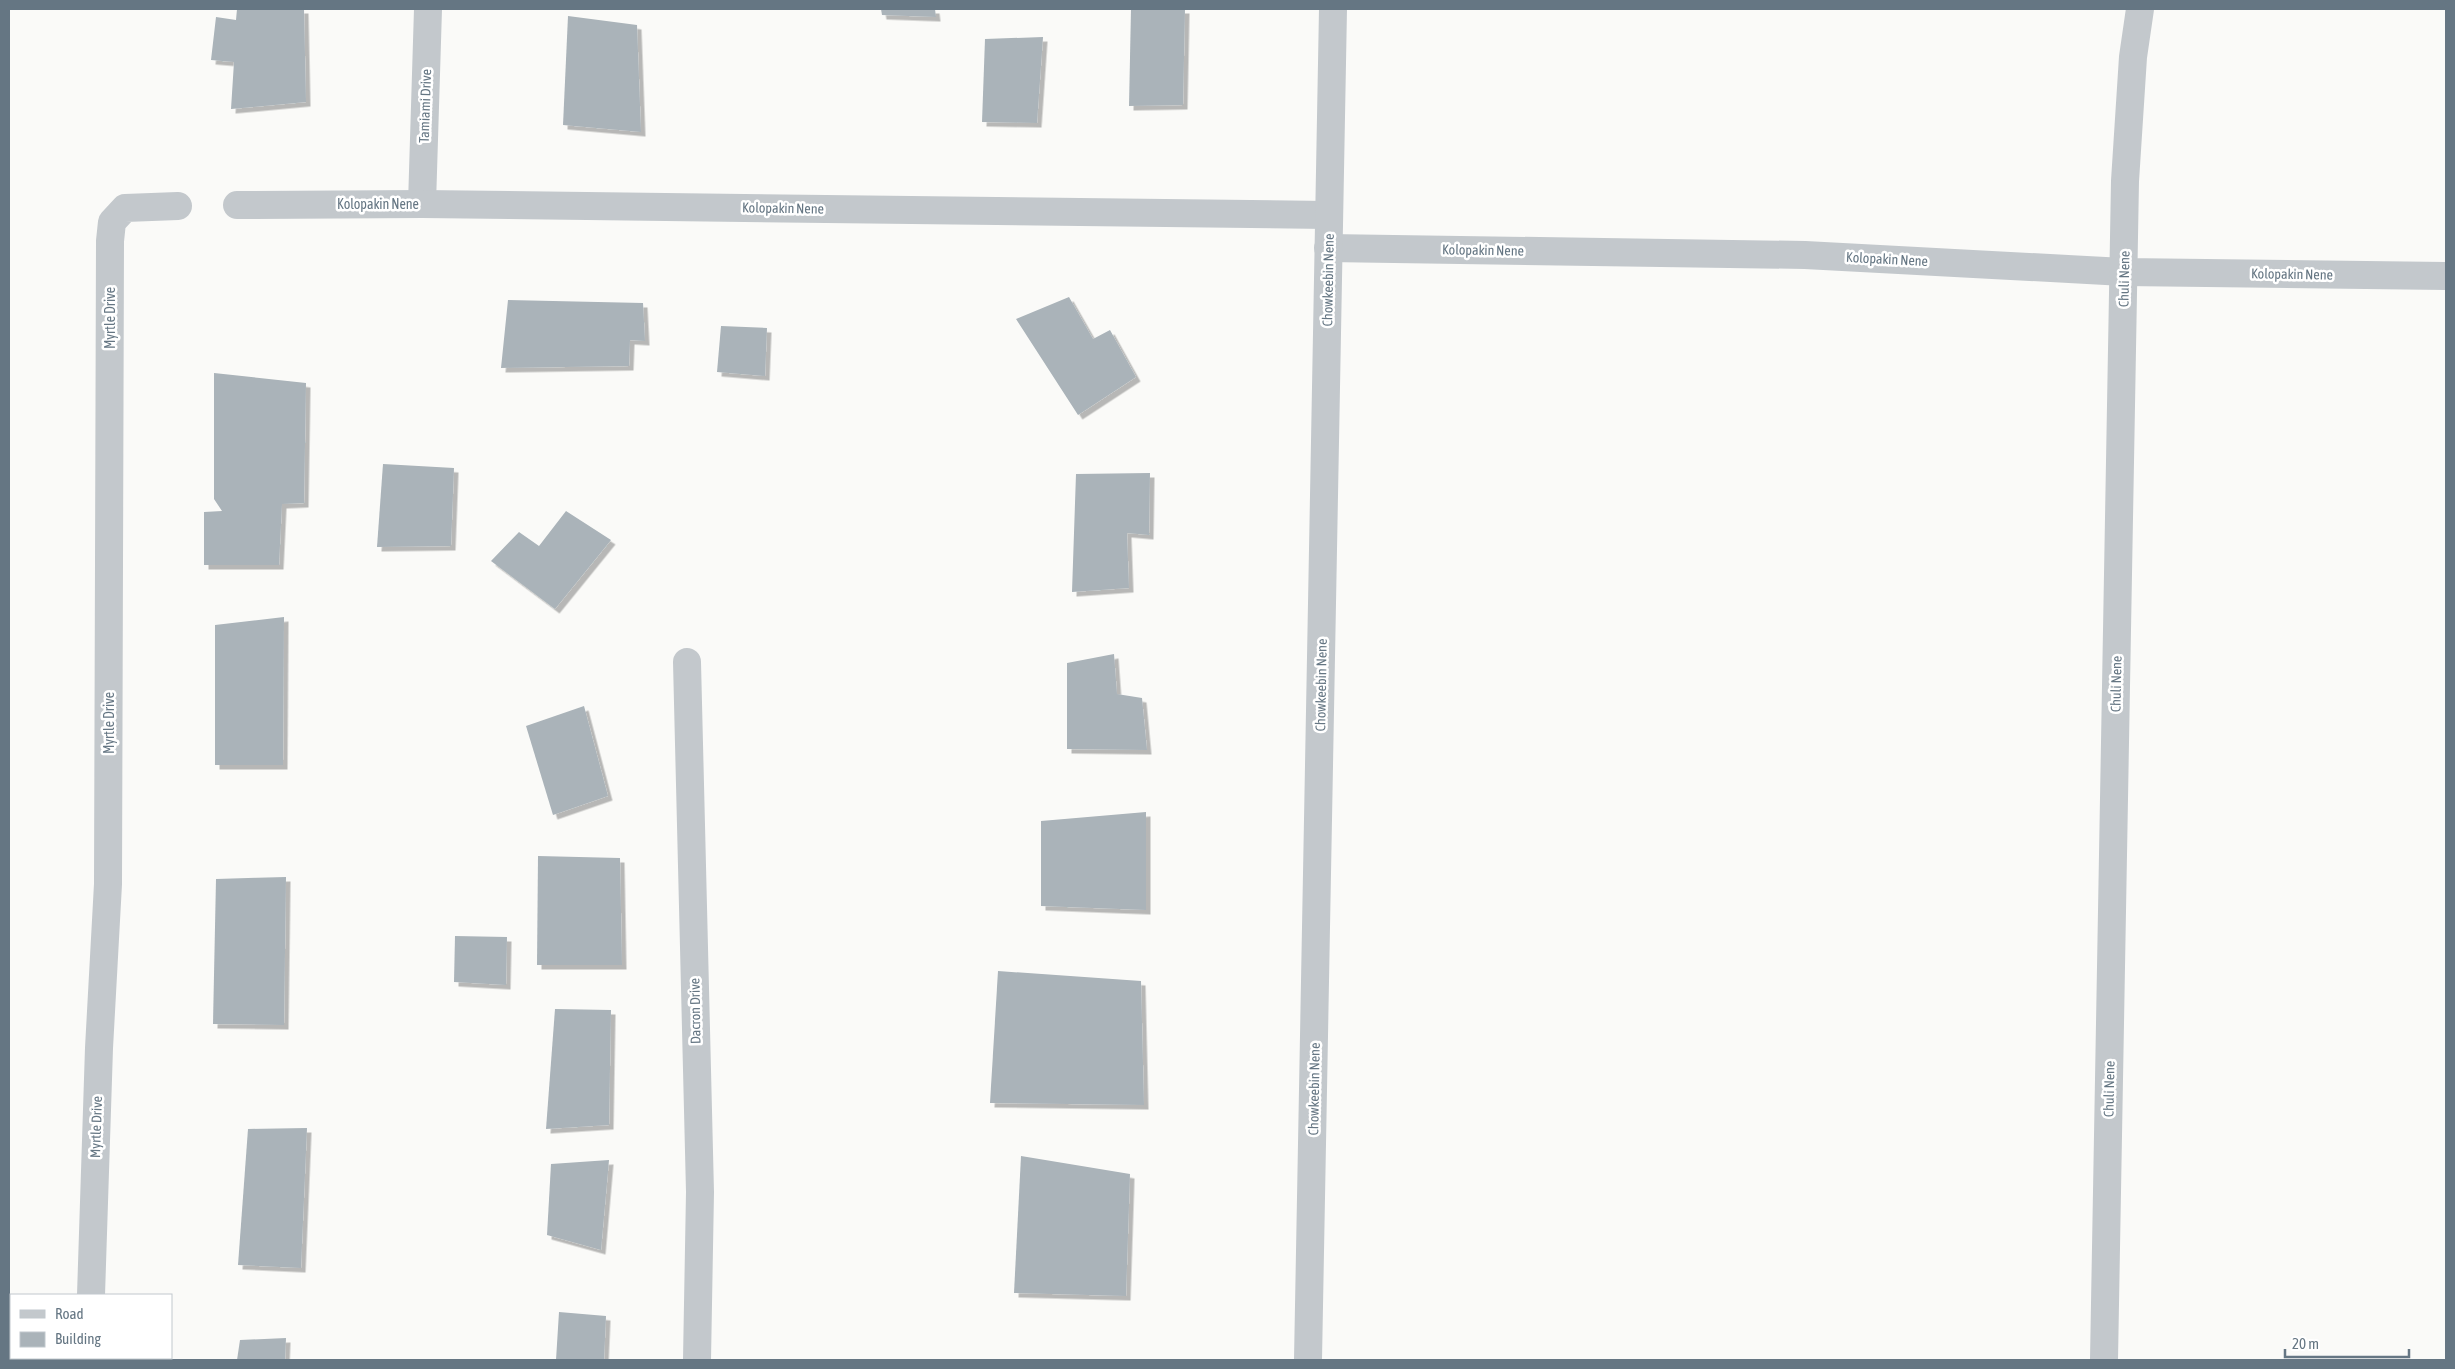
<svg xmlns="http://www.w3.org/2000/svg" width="2455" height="1369" viewBox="0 0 2455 1369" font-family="'Asap Condensed',sans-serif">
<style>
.building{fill:#aab3b9;filter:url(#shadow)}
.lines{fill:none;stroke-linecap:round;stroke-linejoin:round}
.street{stroke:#c3c8cc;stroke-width:28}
.labels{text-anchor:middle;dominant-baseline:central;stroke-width:5;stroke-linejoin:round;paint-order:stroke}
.street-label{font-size:14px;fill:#657683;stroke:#fff}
</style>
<defs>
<filter id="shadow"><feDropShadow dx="4.5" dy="4.5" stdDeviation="0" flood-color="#0004"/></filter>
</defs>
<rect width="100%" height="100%" fill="#fafaf8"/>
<!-- building -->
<g class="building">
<polygon points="237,9 304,9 306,102 231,109 234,62 211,60 216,17 236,20"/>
<polygon points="881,9 935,9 936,17 882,15"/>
<polygon points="1131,9 1185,9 1183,105 1129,106"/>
<polygon points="568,16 637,25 641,132 563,125"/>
<polygon points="1043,37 1037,123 982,122 985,39"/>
<polygon points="1069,297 1093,339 1110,330 1136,377 1078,415 1016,319"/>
<polygon points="508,300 643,303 645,341 630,340 629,366 501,368"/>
<polygon points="721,326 767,328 765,376 717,372"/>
<polygon points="214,373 306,383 304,503 282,504 279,565 204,565 204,512 222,511 214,499"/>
<polygon points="383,464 454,468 451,546 377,547"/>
<polygon points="1150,473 1149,535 1127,533 1129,588 1072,592 1076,474"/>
<polygon points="566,511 611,540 555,609 491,561 519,532 539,546"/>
<polygon points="284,617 283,765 215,765 215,625"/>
<polygon points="1114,654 1117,694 1142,698 1147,750 1067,749 1067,663"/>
<polygon points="584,706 608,796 553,815 526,726"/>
<polygon points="1146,812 1146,910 1041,906 1041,821"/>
<polygon points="538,856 620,858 622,965 537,965"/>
<polygon points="286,877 284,1025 213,1024 216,879"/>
<polygon points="455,936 507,937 506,985 454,982"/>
<polygon points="998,971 1141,981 1144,1105 990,1103"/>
<polygon points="555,1009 611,1010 609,1125 546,1129"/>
<polygon points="307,1128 301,1268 238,1265 248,1129"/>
<polygon points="1021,1156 1130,1174 1126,1296 1014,1293"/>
<polygon points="609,1160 601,1250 547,1235 551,1164"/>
<polygon points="559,1312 606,1316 604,1360 556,1360"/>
<polygon points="286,1338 285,1360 237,1360 240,1340"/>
</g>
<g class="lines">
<!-- street -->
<g class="street">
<polyline points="422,204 428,9"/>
<polyline points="237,205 422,204 1328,215"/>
<polyline points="1328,248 1805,255 2124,272 2446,276"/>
<polyline points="687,662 700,1192 697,1360"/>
<polyline points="91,1295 99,1048 108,884 110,241 112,222 125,208 178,206"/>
<polyline points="89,1358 89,1360"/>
<polyline points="1308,1360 1333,9"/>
<polyline points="2104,1360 2125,181 2133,57 2140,9"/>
</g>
</g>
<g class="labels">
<!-- street labels -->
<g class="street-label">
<text transform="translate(425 106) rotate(-88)">Tamiami Drive</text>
<text x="378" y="204">Kolopakin Nene</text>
<text transform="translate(783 208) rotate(1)">Kolopakin Nene</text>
<text transform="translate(1483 250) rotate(1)">Kolopakin Nene</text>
<text transform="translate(1887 259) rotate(3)">Kolopakin Nene</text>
<text transform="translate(2292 274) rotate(1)">Kolopakin Nene</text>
<text transform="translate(2124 279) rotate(-89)">Chuli Nene</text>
<text transform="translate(1328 280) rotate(-89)">Chowkeebin Nene</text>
<text transform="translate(110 318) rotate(-90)">Myrtle Drive</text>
<text transform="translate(2116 684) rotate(-89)">Chuli Nene</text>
<text transform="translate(1321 685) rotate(-89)">Chowkeebin Nene</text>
<text transform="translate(109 723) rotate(-90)">Myrtle Drive</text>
<text transform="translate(695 1011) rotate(-91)">Dacron Drive</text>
<text transform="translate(1314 1089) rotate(-89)">Chowkeebin Nene</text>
<text transform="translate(2109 1089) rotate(-89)">Chuli Nene</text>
<text transform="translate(96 1127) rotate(-88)">Myrtle Drive</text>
</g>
</g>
<!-- border -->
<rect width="2455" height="1369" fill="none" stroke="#657683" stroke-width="20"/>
<!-- legend -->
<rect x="10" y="1294" width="162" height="65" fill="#ffffff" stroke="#c1c8cd"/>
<rect x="20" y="1310" width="25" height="8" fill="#c3c8cc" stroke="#c1c8cd"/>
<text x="55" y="1319" font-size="15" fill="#657683">Road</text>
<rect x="20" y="1332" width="25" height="15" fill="#aab3b9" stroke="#c1c8cd"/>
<text x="55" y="1344" font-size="15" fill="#657683">Building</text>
<!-- scale -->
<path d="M2285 1349v8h124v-8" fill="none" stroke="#657683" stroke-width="2.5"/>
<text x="2292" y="1349" font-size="15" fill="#657683" stroke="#ffffff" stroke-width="4" paint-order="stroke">20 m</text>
</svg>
